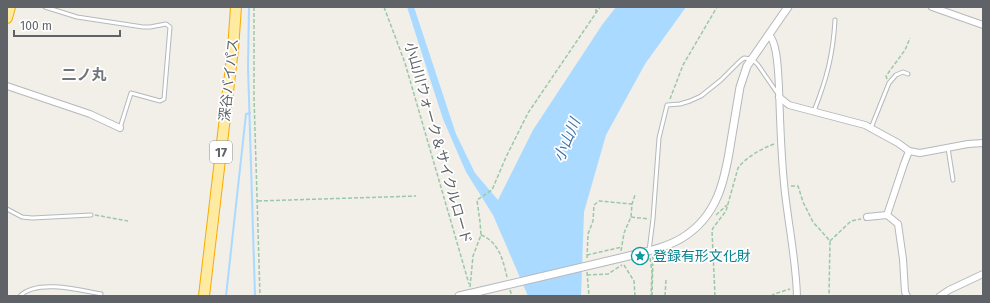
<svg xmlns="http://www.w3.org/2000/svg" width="990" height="303" viewBox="0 0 990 303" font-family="'Fira Sans','Noto Sans JP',sans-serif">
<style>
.water{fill:#aadaff}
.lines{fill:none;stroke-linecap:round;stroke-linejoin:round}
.stream{stroke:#aadaff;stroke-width:2}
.service-casing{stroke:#b5b8bc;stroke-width:5}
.minor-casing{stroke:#b5b8bc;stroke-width:8}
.tertiary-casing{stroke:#b5b8bc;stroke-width:9}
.trunk-casing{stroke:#f9ab00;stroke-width:12}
.path{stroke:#9cc7a9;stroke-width:1.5;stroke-dasharray:4 2;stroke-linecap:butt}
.service{stroke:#fff;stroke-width:3}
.minor{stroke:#fff;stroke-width:6}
.tertiary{stroke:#fff;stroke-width:7}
.trunk{stroke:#feeaa1;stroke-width:10}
.tertiary-bridge-casing{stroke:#b5b8bc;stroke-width:9;stroke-linecap:butt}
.tertiary-bridge{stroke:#fff;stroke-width:7}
.labels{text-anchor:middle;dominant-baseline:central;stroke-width:3.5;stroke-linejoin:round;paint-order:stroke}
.shield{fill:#fff;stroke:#8f9295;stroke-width:1}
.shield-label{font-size:13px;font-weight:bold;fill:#5f6368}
.street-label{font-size:14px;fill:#5f6368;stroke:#fff}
.culture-label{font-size:14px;fill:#0d838f;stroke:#fff;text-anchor:start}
.neighbourhood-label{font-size:15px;font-weight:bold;fill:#70757a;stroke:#fff}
.water-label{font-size:15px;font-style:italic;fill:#4174aa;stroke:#fff}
</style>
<rect width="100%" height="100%" fill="#f1efe8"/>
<!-- water -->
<polygon class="water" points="407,7 414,7 456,134 475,173 498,200 533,130 602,25 616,7 686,7 645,64 606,135 584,212 581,296 528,296 493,215 466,172 443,119"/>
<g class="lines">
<!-- stream -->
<g class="stream">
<polyline points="249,7 248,67 255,296"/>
<polyline points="226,296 246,114 250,113"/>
</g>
<!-- service casing -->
<g class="service-casing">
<g id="service">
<polyline points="45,7 77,17 143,27 150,27 166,24 170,27 164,99 160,101 131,93 120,128"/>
<path d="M814 111C827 78 833 55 835 20"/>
<polyline points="871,128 889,83 896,75 903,72 908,74"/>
<polyline points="948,148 953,180"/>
<polyline points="7,209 22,217 32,218 91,215"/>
<polyline points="649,251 653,219 659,138 667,105 680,104 690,101 701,96 721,80 739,62 744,58 752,59 758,65 778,94"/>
<path d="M20 296C37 279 80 290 101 294"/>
</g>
</g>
<!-- minor casing -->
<g class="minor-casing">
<g id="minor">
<polyline points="932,7 983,25"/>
<path d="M769 35C778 43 778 74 779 87 780 123 781 158 785 193 789 228 796 261 797 296"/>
<polyline points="7,86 90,114 120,128"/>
<polyline points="779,97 789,105 865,125 898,143 909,151 920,153 968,144 983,143"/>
<polyline points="867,217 887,215"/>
<polyline points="907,296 905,292 903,259 898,224 887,215 904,164 909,151"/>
<polyline points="940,296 949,290 983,274"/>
</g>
</g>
<!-- tertiary casing -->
<g class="tertiary-casing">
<g id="tertiary">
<path d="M633 255C649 251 667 247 682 238 718 216 725 180 731 141 734 123 737 105 740 87L747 66 788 7"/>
<polyline points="459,296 481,291"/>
</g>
</g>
<!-- trunk casing -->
<g class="trunk-casing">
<g id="trunk">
<polyline points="7,18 10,7"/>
<polyline points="204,296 233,49 236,7"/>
</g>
</g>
<!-- path -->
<g class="path">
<polyline points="254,7 254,97 260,296"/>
<polyline points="384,7 405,63 469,284"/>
<polyline points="596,13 596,7"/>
<polyline points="887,79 886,76 905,50 910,38"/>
<polyline points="670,99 683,65 717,7"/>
<polyline points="791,186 798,186 803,202 813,222 830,241 829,296"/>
<polyline points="258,201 416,196"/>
<polyline points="95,215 128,221"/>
<polyline points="716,215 727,205"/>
<polyline points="631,217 649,219"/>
<path d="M481 235C499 242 503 260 507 277"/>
<polyline points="830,241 851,221 861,219"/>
<polyline points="621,251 624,233 631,217 632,204 635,195"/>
<polyline points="587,255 622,247"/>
<polyline points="587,258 588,234 593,221 594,205 599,201 632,204"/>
<polyline points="650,258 652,272 651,296"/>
<polyline points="624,265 634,281 635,296"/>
<polyline points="587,272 589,296"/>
<polyline points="587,275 608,274 622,265"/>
<polyline points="470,287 473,256 481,235 480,222 477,200 492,190 506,157 528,113 600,7"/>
<polyline points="510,290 512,296"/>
<polyline points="652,296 653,256"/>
<polyline points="665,296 666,279"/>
<path d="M715 296 712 231 713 228 726 211 738 168C746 157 761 149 774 144"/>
<polyline points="771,296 774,294 790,289"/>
</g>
<!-- service -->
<use href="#service" class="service"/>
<!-- minor -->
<use href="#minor" class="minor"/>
<!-- tertiary -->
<use href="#tertiary" class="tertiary"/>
<!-- trunk -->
<use href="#trunk" class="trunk"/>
<!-- tertiary-bridge casing -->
<g class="tertiary-bridge-casing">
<polyline id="tertiary-bridge" points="481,291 633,255"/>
</g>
<!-- tertiary-bridge -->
<use href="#tertiary-bridge" class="tertiary-bridge"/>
</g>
<!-- icons -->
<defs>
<g id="sight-ring" transform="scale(0.9)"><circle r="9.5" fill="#fff" stroke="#0f9aa8" stroke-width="1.5"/><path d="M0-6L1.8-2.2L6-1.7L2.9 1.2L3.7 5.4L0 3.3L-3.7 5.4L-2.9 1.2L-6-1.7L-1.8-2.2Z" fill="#0f9aa8"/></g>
</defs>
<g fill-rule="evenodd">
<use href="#sight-ring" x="640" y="256"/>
</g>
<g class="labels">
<!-- shield labels -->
<rect class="shield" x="210" y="141" width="22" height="22" rx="3"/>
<g class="shield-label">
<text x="221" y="152">17</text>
</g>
<!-- street labels -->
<g class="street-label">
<text transform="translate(229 80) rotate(-84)">深谷バイパス</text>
<text transform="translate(438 143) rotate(74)">小山川ウォーク＆サイクルロード</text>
</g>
<!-- culture labels -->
<g class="culture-label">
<text x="653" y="256">登録有形文化財</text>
</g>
<!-- neighbourhood labels -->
<g class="neighbourhood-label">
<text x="84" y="75">二ノ丸</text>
</g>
<!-- water labels -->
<g class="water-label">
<text transform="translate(567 140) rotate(-67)">小山川</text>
</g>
</g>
<!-- border -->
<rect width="990" height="303" fill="none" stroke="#5f6368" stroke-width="16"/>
<!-- scale -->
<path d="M14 30v6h106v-6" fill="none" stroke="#5f6368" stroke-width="2"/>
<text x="20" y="30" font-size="12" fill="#5f6368" stroke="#ffffff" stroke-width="3" paint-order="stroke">100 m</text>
</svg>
